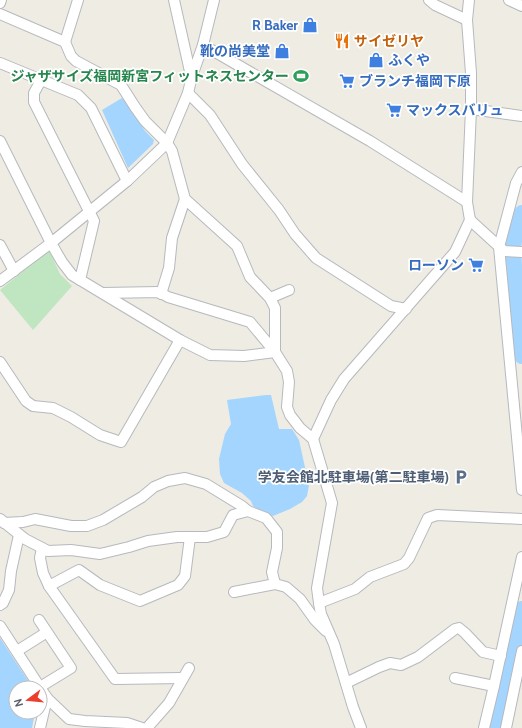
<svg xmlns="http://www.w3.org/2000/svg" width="522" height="728" viewBox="0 0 522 728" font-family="Cabin,'Noto Sans JP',sans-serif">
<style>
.green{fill:#bfe6c0}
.water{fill:#a3d5ff}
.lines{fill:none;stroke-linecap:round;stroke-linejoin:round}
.river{stroke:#a3d5ff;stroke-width:16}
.minor-casing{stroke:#b6b9be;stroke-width:12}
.minor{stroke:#fff;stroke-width:10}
.labels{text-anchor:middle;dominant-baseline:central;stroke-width:3.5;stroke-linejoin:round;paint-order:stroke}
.shop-label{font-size:14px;font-weight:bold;fill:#366cbe;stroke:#fff;text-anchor:end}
.food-label{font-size:14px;font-weight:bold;fill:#c56008;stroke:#fff;text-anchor:start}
.leisure-label{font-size:14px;font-weight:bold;fill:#27864d;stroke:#fff;text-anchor:end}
.service-label{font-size:14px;font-weight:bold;fill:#4e5e75;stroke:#fff;text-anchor:end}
</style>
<rect width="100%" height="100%" fill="#eeece3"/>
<!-- green -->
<polygon class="green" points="49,250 60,274 72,286 33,330 0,290"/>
<!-- water -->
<g class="water">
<polygon points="122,98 127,103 145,131 154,140 153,144 128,168 102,110"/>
<polygon points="266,395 271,395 279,429 292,429 299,440 306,472 309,485 307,496 302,502 290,509 273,516 267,515 253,506 251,501 242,493 224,483 220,474 219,459 225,434 231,424 227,400"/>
<polygon points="0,638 33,688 16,688 16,712 35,712 32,728 0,728"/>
</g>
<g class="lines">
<!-- river -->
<g class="river">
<polyline points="522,213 517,228 513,246 514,265 522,356"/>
<polyline points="496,728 522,609"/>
</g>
<!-- minor casing -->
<g class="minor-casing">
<g id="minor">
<polyline points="174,0 191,76"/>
<polyline points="429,0 435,5 467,20"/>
<polyline points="509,0 522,6"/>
<polyline points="0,3 1,0"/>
<polyline points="0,14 65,42 71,56 76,61 121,85 135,107 145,121 167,143 172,151 185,199 237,246 250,277 270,298 275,308 275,352"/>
<polyline points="65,42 78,0"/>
<polyline points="203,45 370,141 467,202"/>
<polyline points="0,63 78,95 91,108 127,181"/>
<polyline points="41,80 34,93 34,102 94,221 80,280"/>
<polyline points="188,93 210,115 242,164 279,210 295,234 316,258 391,306 406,309"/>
<polyline points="471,109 522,116"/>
<polyline points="0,141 51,243 62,262 72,275 180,340 210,355 244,356 275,352"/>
<polyline points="522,172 516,183 499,247 522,490"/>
<polyline points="470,220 504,251 522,252"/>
<polyline points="0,245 14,271"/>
<polyline points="0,281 51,243 127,181 167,143 188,93 192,76 203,45 214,0"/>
<polyline points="103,293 159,292 168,297 250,322 275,352 287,371 289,382 287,407 290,415 300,428 313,439 332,503 317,588 319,603 321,614 334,644 353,707 361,728"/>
<polyline points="161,294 169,268 172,238 185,199"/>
<polyline points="270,298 289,290"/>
<polyline points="0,362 26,401 33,406 53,408 71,417 100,435 121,442 180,340"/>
<polyline points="313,439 331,400 344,379 455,252 470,220 467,202 471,109 471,73 467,20 469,0"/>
<polyline points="0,519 25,539 48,551 71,550 100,554 129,547 148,541 177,537 207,537 224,532 233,515 248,511 266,518 277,532 277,548 272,572 275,584"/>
<polyline points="4,523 23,522 35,519 71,526 87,526 103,520 142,497 154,487 168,481 185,478 206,484 242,506 248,511"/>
<polyline points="42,548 40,558 43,573 49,586 115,679 183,678"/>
<polyline points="49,586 79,570 100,585 140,601 178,585 185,576 190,537"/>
<polyline points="234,592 275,584 286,587 300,599 315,620 326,631"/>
<polyline points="319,603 355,589 370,577 404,564 409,558 428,518 437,515 522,519"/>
<polyline points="0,605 3,603 9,590 11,571 19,535"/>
<polyline points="39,620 71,668 40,687"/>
<polyline points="0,626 47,698 69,719 85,721 127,723 142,728"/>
<polyline points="17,651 44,634"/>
<polyline points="455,678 494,686"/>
<polyline points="346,683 379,667 390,663 401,665 418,657 455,629 459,628 465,633 483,652 501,656"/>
<polyline points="40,728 47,698"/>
<polyline points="147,728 169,703 189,668"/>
<polyline points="484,728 494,686 522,557"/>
<polyline points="506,728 522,651"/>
</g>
</g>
<!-- minor -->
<use href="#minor" class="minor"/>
</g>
<!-- icons -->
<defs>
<g id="shop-bare" transform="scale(1.2)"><path d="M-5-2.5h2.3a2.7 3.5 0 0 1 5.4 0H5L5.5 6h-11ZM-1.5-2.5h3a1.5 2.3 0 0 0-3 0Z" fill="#3f7fe0" stroke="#fff" stroke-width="2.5" paint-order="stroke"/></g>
<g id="restaurant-bare" transform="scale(1.2)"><path d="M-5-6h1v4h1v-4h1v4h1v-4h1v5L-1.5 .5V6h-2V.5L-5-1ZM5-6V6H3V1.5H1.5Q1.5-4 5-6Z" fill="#e8710a" stroke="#fff" stroke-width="2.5" paint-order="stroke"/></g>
<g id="stadium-bare" transform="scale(1.2)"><path d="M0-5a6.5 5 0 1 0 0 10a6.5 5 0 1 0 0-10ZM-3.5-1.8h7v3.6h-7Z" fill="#2e9e5b" stroke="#fff" stroke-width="2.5" paint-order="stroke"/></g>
<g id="supermarket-bare" transform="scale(1.2)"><path d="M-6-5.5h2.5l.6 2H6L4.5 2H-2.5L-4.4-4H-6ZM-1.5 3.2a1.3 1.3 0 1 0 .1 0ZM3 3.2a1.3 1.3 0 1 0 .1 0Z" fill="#3f7fe0" stroke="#fff" stroke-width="2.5" paint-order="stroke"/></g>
<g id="parking-bare" transform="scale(1.2)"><path d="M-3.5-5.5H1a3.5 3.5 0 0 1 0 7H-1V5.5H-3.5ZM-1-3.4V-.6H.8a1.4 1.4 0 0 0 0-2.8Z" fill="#5c6f8a" stroke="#fff" stroke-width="2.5" paint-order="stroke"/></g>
</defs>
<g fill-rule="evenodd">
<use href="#shop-bare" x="310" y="25"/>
<use href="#restaurant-bare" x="342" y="41"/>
<use href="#shop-bare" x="282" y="51"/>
<use href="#shop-bare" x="376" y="60"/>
<use href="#stadium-bare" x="301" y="76"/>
<use href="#supermarket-bare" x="347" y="81"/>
<use href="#supermarket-bare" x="394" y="110"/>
<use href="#supermarket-bare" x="476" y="265"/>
<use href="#parking-bare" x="461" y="477"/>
</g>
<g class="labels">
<!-- shop labels -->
<g class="shop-label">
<text x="298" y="25">R Baker</text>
<text x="270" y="51">靴の尚美堂</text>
<text x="388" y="60" text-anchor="start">ふくや</text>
<text x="359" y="81" text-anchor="start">ブランチ福岡下原</text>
<text x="406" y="110" text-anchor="start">マックスバリュ</text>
<text x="464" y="265">ローソン</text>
</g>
<!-- food labels -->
<g class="food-label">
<text x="354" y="41">サイゼリヤ</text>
</g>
<!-- leisure labels -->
<g class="leisure-label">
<text x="289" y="76">ジャザサイズ福岡新宮フィットネスセンター</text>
</g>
<!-- service labels -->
<g class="service-label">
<text x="449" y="477">学友会館北駐車場(第二駐車場)</text>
</g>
</g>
<!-- north arrow -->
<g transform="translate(28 700) rotate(254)"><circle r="19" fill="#ffffff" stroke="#bebfc1"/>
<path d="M0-3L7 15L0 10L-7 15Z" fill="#ec3e2c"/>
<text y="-6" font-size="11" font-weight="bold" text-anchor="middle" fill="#5c5f64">N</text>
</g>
</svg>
